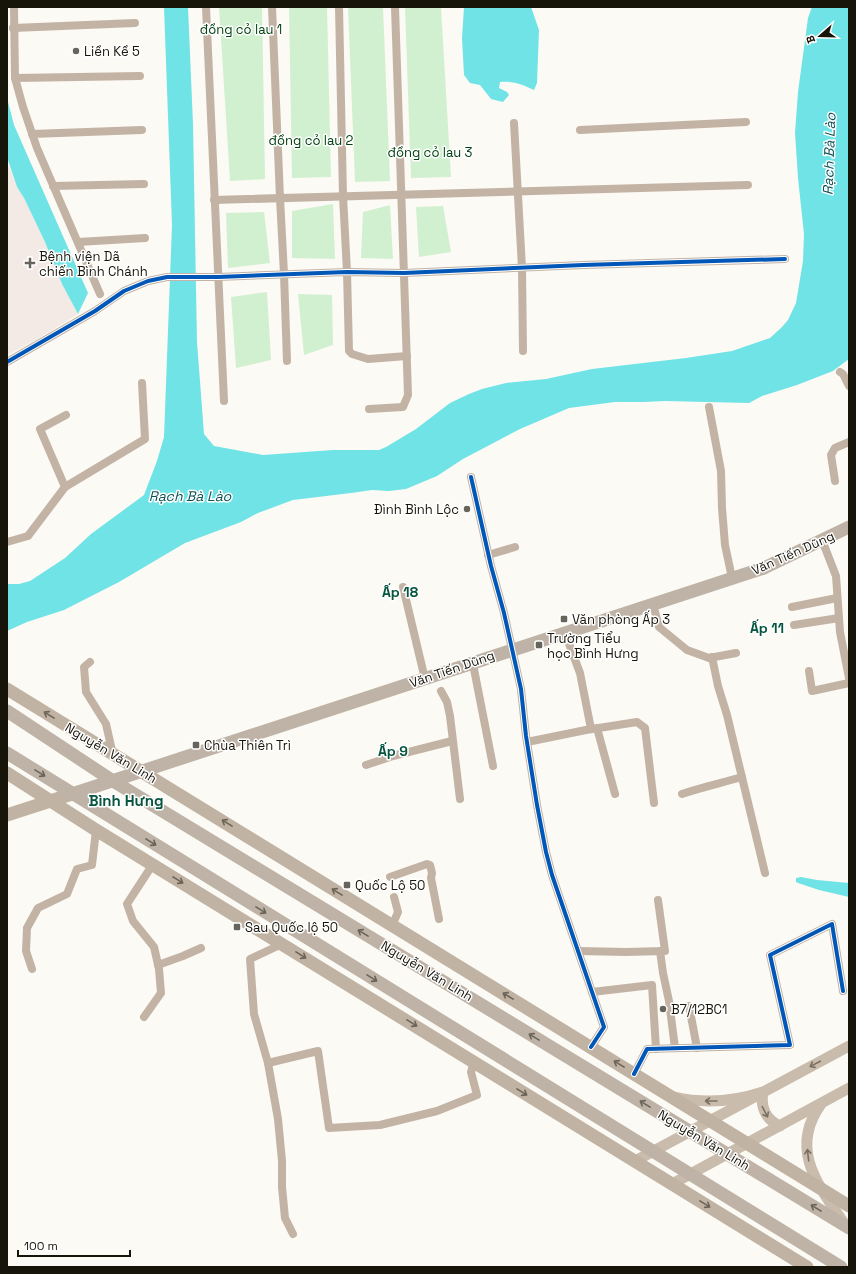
<svg xmlns="http://www.w3.org/2000/svg" width="856" height="1274" viewBox="0 0 856 1274" font-family="'Space Grotesk',sans-serif">
<style>
.medical{fill:#f4eae5}
.green{fill:#d1f0d0}
.water{fill:#6fe3e6}
.lines{fill:none;stroke-linecap:round;stroke-linejoin:round}
.minor{stroke:#c3b3a5;stroke-width:8}
.secondary{stroke:#c9bcad;stroke-width:11}
.primary{stroke:#c0b3a3;stroke-width:13}
.trunk{stroke:#beb3a6;stroke-width:13}
.cycleway-casing{stroke:#fff;stroke-width:6}
.cycleway{stroke:#0057b8;stroke-width:4}
.oneway{stroke:#6c6456}
.oneway2{stroke:#6a6458}
.oneway3{stroke:#797064}
.poi-dot{fill:#67645c;stroke:#fff;stroke-width:1.5}
.labels{text-anchor:middle;dominant-baseline:central;stroke-width:3;stroke-linejoin:round;paint-order:stroke}
.park-label{font-size:13px;fill:#024012;stroke:#fff}
.poi-label{font-size:13px;fill:#17140a;stroke:#fff;text-anchor:start}
.street-label{font-size:13px;fill:#17140a;stroke:#fff}
.water-label{font-size:14px;font-style:italic;fill:#0e5255;stroke:#fff}
.neighbourhood-label{font-size:14px;font-weight:bold;fill:#06553f;stroke:#fff}
.quarter-label{font-size:15px;font-weight:bold;fill:#06553f;stroke:#fff}
</style>
<rect width="100%" height="100%" fill="#fcfaf4"/>
<!-- medical -->
<polygon class="medical" points="9,166 17,187 24,198 45,242 62,284 78,314 36,340 7,355 7,167"/>
<!-- green -->
<g class="green">
<polygon points="219,7 262,7 265,179 230,181"/>
<polygon points="289,7 327,7 331,177 292,178"/>
<polygon points="348,7 383,7 390,181 355,182"/>
<polygon points="405,7 441,7 451,177 411,178"/>
<polygon points="333,204 335,259 292,258 292,211"/>
<polygon points="390,205 393,259 361,258 363,212"/>
<polygon points="443,206 451,252 419,257 416,207"/>
<polygon points="264,212 270,263 228,268 226,213"/>
<polygon points="267,292 271,360 236,368 231,297"/>
<polygon points="298,294 332,295 333,345 304,355"/>
</g>
<!-- water -->
<g class="water">
<polygon points="164,7 188,7 193,124 197,342 204,434 214,446 263,455 333,450 379,450 386,447 416,429 450,403 469,394 482,389 506,383 546,379 592,369 686,358 732,351 770,338 782,327 788,320 796,303 803,261 804,234 798,178 795,133 798,92 808,18 812,7 849,7 849,359 833,371 797,385 762,396 749,403 665,401 644,402 615,402 569,408 520,429 463,459 437,476 406,489 389,491 372,490 351,493 293,500 258,513 241,522 185,543 119,582 64,610 27,622 7,631 7,584 19,584 30,581 65,558 91,534 144,495 157,461 164,437 172,225"/>
<path d="M464 7H531L539 30 537 83 534 90C522 84 513 81 500 82L499 88 507 92 509 95 503 102 491 99 480 85 470 83 464 75 462 38Z"/>
<polygon points="7,98 14,125 88,293 78,314 62,284 45,242 24,198 17,187 7,157"/>
<polygon points="801,877 817,880 849,883 849,897 819,890 798,883 796,882 796,878"/>
</g>
<g class="lines">
<!-- minor -->
<g class="minor">
<polyline points="14,7 15,78 23,107 37,148 100,294"/>
<polyline points="206,7 224,401"/>
<polyline points="272,7 280,198 284,274 287,361"/>
<polyline points="339,7 343,196 347,272 349,351 352,354 368,359 407,356"/>
<polyline points="13,28 135,23"/>
<polyline points="15,78 140,76"/>
<polyline points="514,123 522,268 523,351"/>
<polyline points="580,130 746,122"/>
<polyline points="32,134 142,130"/>
<polyline points="53,186 144,184"/>
<polyline points="214,200 748,185"/>
<polyline points="78,242 145,238"/>
<polyline points="7,362 95,311 124,291 148,281 167,277 218,277 347,272 404,273 583,265 785,259"/>
<polyline points="840,372 843,374 849,386"/>
<polyline points="709,407 721,471 722,508 725,545 732,578"/>
<polyline points="369,409 403,407 408,395 395,7"/>
<polyline points="471,477 491,566 504,613 521,689 526,736 537,805 546,852 552,875 604,1027 591,1047"/>
<polyline points="835,481 831,455 835,448 849,442"/>
<polyline points="65,487 40,429 66,415"/>
<polyline points="822,540 836,576 840,632 849,678"/>
<polyline points="7,542 28,536 65,487 145,439 142,383"/>
<polyline points="488,555 515,547"/>
<polyline points="403,587 425,679"/>
<polyline points="653,604 659,627 687,650 709,658 736,653"/>
<polyline points="792,607 837,598"/>
<polyline points="794,625 839,618"/>
<polyline points="565,633 580,673 591,729"/>
<polyline points="712,657 718,686 727,715 765,873"/>
<polyline points="90,662 84,667 86,692 106,724 113,755"/>
<polyline points="473,664 493,766"/>
<polyline points="809,671 812,691 849,683"/>
<polyline points="441,691 447,702 450,716 460,799"/>
<polyline points="597,728 615,794"/>
<polyline points="527,742 586,730 637,722 645,728 654,803"/>
<polyline points="366,765 393,756 452,741"/>
<path d="M682 794C702 787 722 783 742 777"/>
<polyline points="390,877 427,864 430,865 432,873 431,878 439,919"/>
<polyline points="392,926 398,912 394,897"/>
<polyline points="282,944 250,959 254,1014 268,1063 278,1119 282,1161 282,1187 285,1218 293,1234"/>
<polyline points="579,951 626,952 665,951 658,900"/>
<polyline points="660,951 663,973 669,1001 675,1048"/>
<polyline points="158,965 183,956 201,948"/>
<polyline points="32,969 26,951 27,928 38,908 67,894 77,869 92,865 96,830"/>
<polyline points="592,992 652,985 656,1049"/>
<polyline points="689,1006 697,1048"/>
<polyline points="144,1017 161,993 159,969 154,947 133,921 127,904 153,864"/>
<polyline points="268,1063 318,1051 329,1128 380,1125 437,1111 477,1095 471,1072 474,1062"/>
<polyline points="634,1074 647,1049 790,1045 770,955 832,924 843,991"/>
</g>
<!-- secondary -->
<g class="secondary">
<path d="M674 1097C705 1104 733 1102 763 1092 760 1107 766 1120 780 1126"/>
<path d="M821 1104C788 1150 819 1186 845 1225"/>
<polyline points="635,1161 849,1046"/>
<polyline points="672,1184 849,1088"/>
</g>
<!-- primary -->
<g class="primary">
<polyline points="7,689 849,1206"/>
<polyline points="7,773 96,830 807,1267"/>
<polyline points="7,815 72,794"/>
</g>
<!-- trunk -->
<g class="trunk">
<polyline points="7,711 113,781 849,1228"/>
<polyline points="7,753 841,1267"/>
<polyline points="72,794 764,568 849,527"/>
</g>
<!-- cycleway casing -->
<g class="cycleway-casing">
<g id="cycleway">
<polyline points="7,362 95,311 124,291 148,281 167,277 218,277 347,272 404,273 583,265 785,259"/>
<polyline points="471,477 491,566 504,613 521,689 526,736 537,805 546,852 552,875 604,1027 591,1047"/>
<polyline points="634,1074 647,1049 790,1045 770,955 832,924 843,991"/>
</g>
</g>
<!-- cycleway -->
<use href="#cycleway" class="cycleway"/>
</g>
<!-- one-way arrows -->
<defs><path id="oneway-shaft" d="M-6 0H5M1.5-3L5.5 0L1.5 3" fill="none" stroke-width="1.6" stroke-linecap="round" stroke-linejoin="round"/></defs>
<g class="oneway">
<use href="#oneway-shaft" transform="translate(49 715) rotate(-148)"/>
<use href="#oneway-shaft" transform="translate(227 823) rotate(-148)"/>
<use href="#oneway-shaft" transform="translate(178 880) rotate(32)"/>
<use href="#oneway-shaft" transform="translate(337 892) rotate(-148)"/>
<use href="#oneway-shaft" transform="translate(301 955) rotate(32)"/>
<use href="#oneway-shaft" transform="translate(508 996) rotate(-149)"/>
<use href="#oneway-shaft" transform="translate(412 1023) rotate(32)"/>
<use href="#oneway-shaft" transform="translate(619 1064) rotate(-149)"/>
<use href="#oneway-shaft" transform="translate(522 1092) rotate(32)"/>
<use href="#oneway-shaft" transform="translate(705 1204) rotate(32)"/>
</g>
<g class="oneway2">
<use href="#oneway-shaft" transform="translate(40 773) rotate(32)"/>
<use href="#oneway-shaft" transform="translate(151 842) rotate(32)"/>
<use href="#oneway-shaft" transform="translate(261 910) rotate(32)"/>
<use href="#oneway-shaft" transform="translate(363 933) rotate(-149)"/>
<use href="#oneway-shaft" transform="translate(372 978) rotate(32)"/>
<use href="#oneway-shaft" transform="translate(534 1037) rotate(-149)"/>
<use href="#oneway-shaft" transform="translate(645 1104) rotate(-149)"/>
<use href="#oneway-shaft" transform="translate(816 1208) rotate(-149)"/>
</g>
<g class="oneway3">
<use href="#oneway-shaft" transform="translate(815 1064) rotate(152)"/>
<use href="#oneway-shaft" transform="translate(711 1101) rotate(180)"/>
<use href="#oneway-shaft" transform="translate(765 1112) rotate(63)"/>
<use href="#oneway-shaft" transform="translate(808 1155) rotate(-97)"/>
</g>
<!-- markers -->
<g class="poi-dot">
<circle cx="76" cy="51" r="4"/>
<path d="M28 257h4v4h4v4h-4v4h-4v-4h-4v-4h4z"/>
<circle cx="467" cy="509" r="4"/>
<rect x="560" y="615" width="8" height="8" rx="2"/>
<rect x="535" y="641" width="8" height="8" rx="2"/>
<rect x="192" y="741" width="8" height="8" rx="2"/>
<rect x="343" y="881" width="8" height="8" rx="2"/>
<rect x="233" y="923" width="8" height="8" rx="2"/>
<circle cx="663" cy="1009" r="4"/>
</g>
<g class="labels">
<!-- park labels -->
<g class="park-label">
<text x="241" y="29">đồng cỏ lau 1</text>
<text x="311" y="140">đồng cỏ lau 2</text>
<text x="430" y="152">đồng cỏ lau 3</text>
</g>
<!-- poi labels -->
<g class="poi-label">
<text x="84" y="51">Liền Kề 5</text>
<text x="39" y="256">Bệnh viện Dã<tspan x="39" dy="15">chiến Bình Chánh</tspan></text>
<text x="459" y="509" text-anchor="end">Đình Bình Lộc</text>
<text x="572" y="619">Văn phòng Ấp 3</text>
<text x="547" y="638">Trường Tiểu<tspan x="547" dy="15">học Bình Hưng</tspan></text>
<text x="204" y="745">Chùa Thiên Trì</text>
<text x="355" y="885">Quốc Lộ 50</text>
<text x="245" y="927">Sau Quốc lộ 50</text>
<text x="671" y="1009">B7/12BC1</text>
</g>
<!-- street labels -->
<g class="street-label">
<text transform="translate(793 553) rotate(-24)">Văn Tiến Dũng</text>
<text transform="translate(452 669) rotate(-19)">Văn Tiến Dũng</text>
<text transform="translate(111 753) rotate(31)">Nguyễn Văn Linh</text>
<text transform="translate(427 971) rotate(31)">Nguyễn Văn Linh</text>
<text transform="translate(704 1140) rotate(31)">Nguyễn Văn Linh</text>
</g>
<!-- water labels -->
<g class="water-label">
<text transform="translate(829 154) rotate(-88)">Rạch Bà Lào</text>
<text x="190" y="496">Rạch Bà Lào</text>
</g>
<!-- neighbourhood labels -->
<g class="neighbourhood-label">
<text x="400" y="592">Ấp 18</text>
<text x="767" y="628">Ấp 11</text>
<text x="393" y="751">Ấp 9</text>
</g>
<!-- quarter labels -->
<g class="quarter-label">
<text x="126" y="800">Bình Hưng</text>
</g>
</g>
<!-- border -->
<rect width="856" height="1274" fill="none" stroke="#17140a" stroke-width="16"/>
<!-- north arrow -->
<g transform="translate(820 36) rotate(250)" stroke="#ffffff" stroke-width="3" paint-order="stroke">
<path d="M0-3L7 15L0 10L-7 15Z" fill="#17140a"/>
<text y="-6" font-size="11" font-weight="bold" text-anchor="middle" fill="#17140a">B</text>
</g>
<!-- scale -->
<path d="M18 1250v6h112v-6" fill="none" stroke="#17140a" stroke-width="2"/>
<text x="24" y="1250" font-size="12" fill="#17140a" stroke="#ffffff" stroke-width="3" paint-order="stroke">100 m</text>
</svg>
